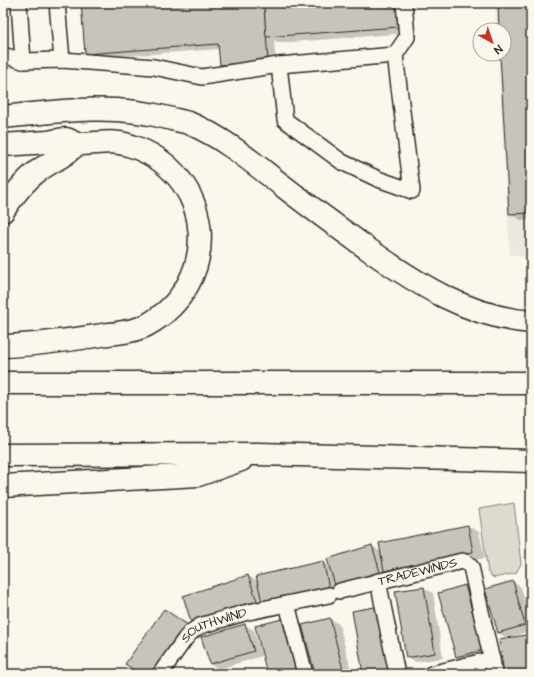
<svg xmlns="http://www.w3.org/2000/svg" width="534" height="677" viewBox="0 0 534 677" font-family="'Architects Daughter',sans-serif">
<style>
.built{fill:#ebe8de}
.green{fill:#dddad0;stroke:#84827e}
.shadow{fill:#0003}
.building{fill:#c7c4bc;stroke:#2b2b2b}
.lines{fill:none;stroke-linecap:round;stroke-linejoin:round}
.minor-casing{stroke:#2b2b2b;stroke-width:18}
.highway-casing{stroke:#2b2b2b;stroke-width:25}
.minor{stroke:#fbf7ec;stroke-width:15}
.highway{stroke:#fbf7ec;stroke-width:22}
.labels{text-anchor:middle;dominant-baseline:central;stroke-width:3.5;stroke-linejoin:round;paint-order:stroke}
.street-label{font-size:13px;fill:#2b2b2b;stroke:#fbf7ec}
</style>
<rect width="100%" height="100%" fill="#fbf7ec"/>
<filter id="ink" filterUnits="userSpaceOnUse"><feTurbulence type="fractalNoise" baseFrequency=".025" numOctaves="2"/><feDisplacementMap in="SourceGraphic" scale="8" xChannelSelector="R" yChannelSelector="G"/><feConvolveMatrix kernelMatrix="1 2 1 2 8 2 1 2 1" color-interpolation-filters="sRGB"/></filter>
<g filter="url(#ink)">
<!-- built -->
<polygon class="built" points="495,3 531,3 531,259 510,254 498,54 504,54 504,30 496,30"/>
<!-- green -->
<polygon class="green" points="514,503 521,564 516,573 494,578 488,573 479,509"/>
<!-- shadow -->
<g class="shadow">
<polygon points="82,3 407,3 409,33 279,43 274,40 276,65 230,69 221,64 220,49 95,58 86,53"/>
<polygon points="499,3 531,3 531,219 521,220 510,213 501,54 504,54 504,30 500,30"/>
<polygon points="468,526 479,532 485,558 397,577 387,571 388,577 345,590 335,584 337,593 201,626 192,621 248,576 259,582 323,562 331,567 372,546 381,552"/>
<polygon points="513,582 521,587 531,621 531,631 510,637 527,636 531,638 531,674 505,674 509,639 498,633"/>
<polygon points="465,586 474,591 492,654 466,662 457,657 439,593"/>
<polygon points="424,588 433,593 443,658 416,662 407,657"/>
<polygon points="353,612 399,674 364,674"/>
<polygon points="330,619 339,624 352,674 316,674"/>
<polygon points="282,620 291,626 304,674 268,674"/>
<polygon points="245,625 254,630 262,656 219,669 210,664"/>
</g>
<!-- building -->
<g class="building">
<polygon points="81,3 264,3 268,61 220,65 218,44 85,54"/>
<polygon points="264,3 396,3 398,27 266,37"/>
<polygon points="498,3 531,3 531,213 509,214 500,54 504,54 504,30 499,30"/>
<polygon points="468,525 473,552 384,571 379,543"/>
<polygon points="372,545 380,572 335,585 327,559"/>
<polygon points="323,561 329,588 262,602 256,576"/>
<polygon points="248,575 257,601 191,622 183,596"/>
<polygon points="513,581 525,625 498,633 485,589"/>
<polygon points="465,585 483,650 456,657 438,593"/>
<polygon points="424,587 435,653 406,658 395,591"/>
<polygon points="380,606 391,673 363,674 352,611"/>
<polygon points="164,609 188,625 153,674 140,674 125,664"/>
<polygon points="330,618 344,674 315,674 302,625"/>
<polygon points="282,619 297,674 267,674 255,626"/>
<polygon points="245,624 254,651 210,664 201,637"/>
<polygon points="527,635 531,674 504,674 499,639"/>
</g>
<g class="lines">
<!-- minor casing -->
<g class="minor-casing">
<g id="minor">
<polyline points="19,3 23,61"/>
<polyline points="57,3 62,60"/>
<polyline points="3,55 23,61 62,60 154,67 202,77 279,65 395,55 407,37 404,3"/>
<polyline points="279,65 285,120 342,162 378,179 412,191 395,55"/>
<polyline points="378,581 397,674"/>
<path id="s1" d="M340 591 462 561 467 563 471 567 495 674"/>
<polyline points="287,604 305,674"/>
<path id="s2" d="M160 674 185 639 191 632 200 626 244 613 329 595"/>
<polyline points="431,674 492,659"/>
</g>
</g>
<!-- highway casing -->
<g class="highway-casing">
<g id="highway">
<path d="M3 117C60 111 112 103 168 118 175 120 184 121 191 124 226 139 253 163 283 186 311 208 339 228 368 249 417 284 469 317 531 322"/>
<path d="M3 145C18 144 33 143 48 142 54 141 61 139 66 139 71 140 73 143 77 144 101 144 113 138 137 148 217 180 221 284 147 325 134 332 116 333 102 335 69 340 37 345 3 346"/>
<path d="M3 211C13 196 24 181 38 171 50 162 68 155 76 144"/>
<polyline points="3,383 531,383"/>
<polyline points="3,455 258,454 531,461"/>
<polyline points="3,486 198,475 241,460"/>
</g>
</g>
<!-- minor -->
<use href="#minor" class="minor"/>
<!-- highway -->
<use href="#highway" class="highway"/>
</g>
</g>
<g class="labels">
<!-- street labels -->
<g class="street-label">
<text stroke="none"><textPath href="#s1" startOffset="80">TRADEWINDS</textPath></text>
<text stroke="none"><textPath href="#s2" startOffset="76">SOUTHWIND</textPath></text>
</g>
</g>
<!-- margin -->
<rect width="534" height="677" fill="none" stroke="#fbf7ec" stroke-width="16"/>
<rect x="8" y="8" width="518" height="661" fill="none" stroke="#2b2b2b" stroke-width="1.5" filter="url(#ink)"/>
<!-- north arrow -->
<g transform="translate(492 42) rotate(140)"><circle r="19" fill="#fbf7ec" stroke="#a8a59f"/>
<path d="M0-3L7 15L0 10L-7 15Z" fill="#c8321e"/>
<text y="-6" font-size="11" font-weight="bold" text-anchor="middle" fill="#2b2b2b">N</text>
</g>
</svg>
